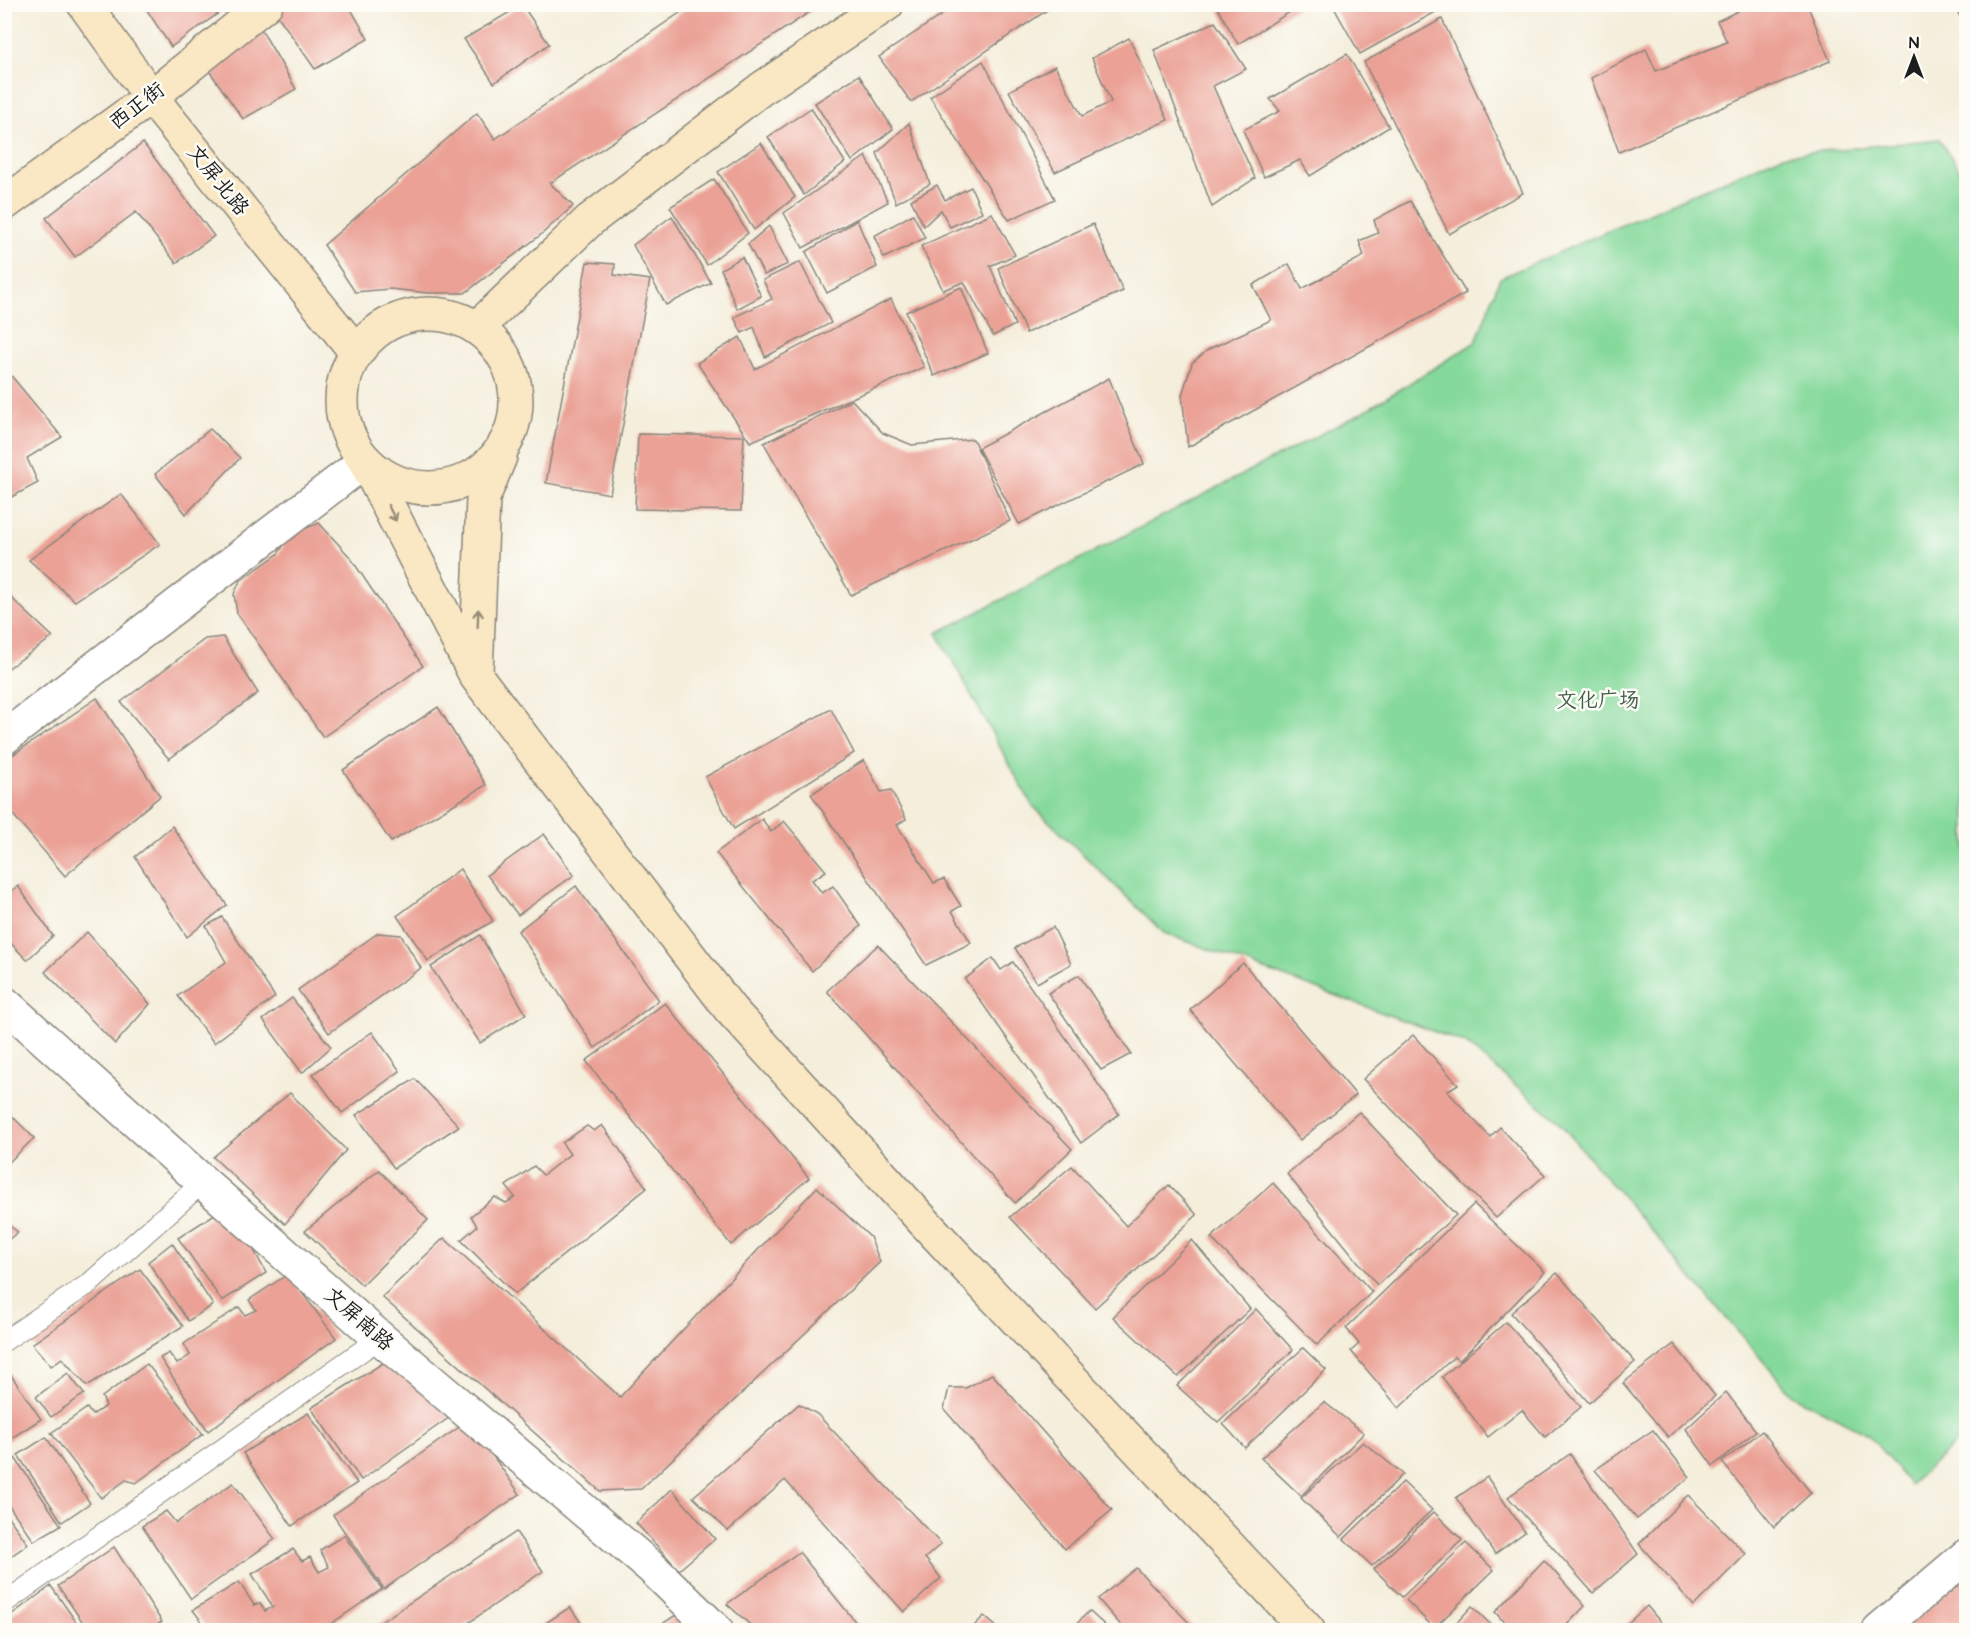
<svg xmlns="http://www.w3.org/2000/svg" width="1971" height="1635" viewBox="0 0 1971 1635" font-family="'Architects Daughter','LXGW WenKai TC',sans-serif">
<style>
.green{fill:#85d99b;stroke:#507a5c;stroke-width:1.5}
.building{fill:#eba195}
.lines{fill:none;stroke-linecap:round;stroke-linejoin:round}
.lane-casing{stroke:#88857c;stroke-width:22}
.street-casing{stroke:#88857c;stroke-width:36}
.secondary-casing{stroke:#88857c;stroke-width:36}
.lane{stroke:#fff;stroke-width:20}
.street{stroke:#fff;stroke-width:33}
.secondary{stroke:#fae7c3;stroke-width:33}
.oneway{stroke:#968c78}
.labels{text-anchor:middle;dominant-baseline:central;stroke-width:5;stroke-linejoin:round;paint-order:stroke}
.street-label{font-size:21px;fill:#1c1c1c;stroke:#fdfcf7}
.park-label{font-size:21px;fill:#415e48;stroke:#fdfcf7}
</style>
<rect width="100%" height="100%" fill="#fdfcf7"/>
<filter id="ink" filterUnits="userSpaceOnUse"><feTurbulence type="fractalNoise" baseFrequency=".0167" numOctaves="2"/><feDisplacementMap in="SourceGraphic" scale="12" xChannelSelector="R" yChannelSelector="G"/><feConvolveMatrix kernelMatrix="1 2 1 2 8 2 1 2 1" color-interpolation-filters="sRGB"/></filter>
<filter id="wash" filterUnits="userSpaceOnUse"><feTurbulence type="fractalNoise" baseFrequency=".008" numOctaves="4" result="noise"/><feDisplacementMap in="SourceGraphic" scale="24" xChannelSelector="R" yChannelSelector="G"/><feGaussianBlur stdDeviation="1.35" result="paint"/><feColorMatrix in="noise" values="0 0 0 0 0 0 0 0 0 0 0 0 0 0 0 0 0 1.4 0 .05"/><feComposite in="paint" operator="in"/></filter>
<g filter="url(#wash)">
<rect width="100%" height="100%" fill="#f4eedb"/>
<!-- green -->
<polygon class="green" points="1939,139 1966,180 1966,1433 1910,1485 1868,1434 1792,1395 1557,1120 1465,1043 1164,933 1032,805 937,633 1363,412 1476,342 1500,278 1783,155"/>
<g id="blocks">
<!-- building -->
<g class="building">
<polygon points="143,4 218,4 223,10 171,47"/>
<polygon points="288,4 348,4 368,39 315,69 275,12"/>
<polygon points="693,4 822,4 550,183 573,206 543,233 465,293 428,293 390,289 355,292 324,245 477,113 495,139"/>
<polygon points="958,4 1056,4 911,102 879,57"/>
<polygon points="1332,4 1450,4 1360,54"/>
<polygon points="1752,4 1807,4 1830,61 1619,152 1591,78 1646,49 1656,71 1727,42 1717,21"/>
<polygon points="1953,4 1966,4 1966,27"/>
<polygon points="522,5 549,44 494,83 464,39"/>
<polygon points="1216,5 1301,5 1238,44"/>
<polygon points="1442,19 1523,193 1449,234 1364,62"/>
<polygon points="1215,22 1246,69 1213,86 1255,178 1212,207 1154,50"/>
<polygon points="261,29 296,89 243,119 203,62"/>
<polygon points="1129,38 1168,120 1055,172 1009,91 1055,66 1082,116 1111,102 1092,58"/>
<polygon points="1347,54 1389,127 1310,176 1300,160 1264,177 1243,130 1280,111 1270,99"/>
<polygon points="983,61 1055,199 1009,220 930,97"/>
<polygon points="859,75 893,129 852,161 815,103"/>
<polygon points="811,108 845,162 804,195 768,137"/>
<polygon points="909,123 930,184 896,203 877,153"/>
<polygon points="143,143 214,236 176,263 136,212 75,257 46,218"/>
<polygon points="761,143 795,197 754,230 718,172"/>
<polygon points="866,156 888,202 803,248 784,213"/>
<polygon points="714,179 748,233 707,265 670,207"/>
<polygon points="937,185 945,200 971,187 982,212 950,227 941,210 924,226 911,200"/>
<polygon points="1410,201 1466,293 1188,447 1182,395 1192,363 1209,349 1271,320 1253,285 1289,264 1302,289 1364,256 1359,241 1378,233 1374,220"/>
<polygon points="992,213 1015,255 990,266 1015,325 993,336 964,282 943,290 921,246"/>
<polygon points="913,214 925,238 884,258 874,236"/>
<polygon points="672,216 711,283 666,305 633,245"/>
<polygon points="857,220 877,267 827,293 806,252"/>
<polygon points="1093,224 1123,291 1026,333 998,268"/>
<polygon points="769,226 788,264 764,275 748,244"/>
<polygon points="742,257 761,296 737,309 721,269"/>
<polygon points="587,262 615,264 614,275 650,280 610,494 546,483"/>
<polygon points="800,262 831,323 765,357 754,327 742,333 734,317 772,299 763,280"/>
<polygon points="961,287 988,353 934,376 906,312"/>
<polygon points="891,299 924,367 750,442 697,363 740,337 755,369"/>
<polygon points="4,367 62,437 27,458 38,483 4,501"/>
<polygon points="1109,378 1144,464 1019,524 978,448"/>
<polygon points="852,400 883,433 912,445 973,439 1010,521 851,595 764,443"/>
<polygon points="210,429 240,458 186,514 155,474"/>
<polygon points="638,434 744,436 741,511 635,509"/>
<polygon points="121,494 160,544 75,601 29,560"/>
<polygon points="319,523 350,557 423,666 323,737 237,613 234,594 240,581 278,554 290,535"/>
<polygon points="4,591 53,637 4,671"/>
<polygon points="223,637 258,693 169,759 121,702 205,639"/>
<polygon points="97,698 160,796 65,876 4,804 4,761"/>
<polygon points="438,707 486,785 391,842 343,770"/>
<polygon points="831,709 854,753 734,829 705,777"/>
<polygon points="864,760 881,792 891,790 906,819 897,825 934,883 944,879 961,906 952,911 971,943 926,965 811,794"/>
<polygon points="762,819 771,832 784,821 826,871 812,880 822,893 833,886 861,926 812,971 716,853"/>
<polygon points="172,826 227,905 187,937 135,857"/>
<polygon points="544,834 574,875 518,915 487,875"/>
<polygon points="460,869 493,921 428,961 397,916"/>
<polygon points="18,886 53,936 27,960 4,936 4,896"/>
<polygon points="576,886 659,1000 595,1048 518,931"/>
<polygon points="222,917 275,997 214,1043 178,996 226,962 206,926"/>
<polygon points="1053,927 1071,964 1037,983 1015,948"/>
<polygon points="87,932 150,1004 115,1044 45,972"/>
<polygon points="378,933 401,935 421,968 329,1033 298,990"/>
<polygon points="480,935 526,1014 480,1043 431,967"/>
<polygon points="878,945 1072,1149 1015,1203 827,991"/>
<polygon points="993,958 1001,970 1013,962 1119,1114 1081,1143 965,979"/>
<polygon points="1243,963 1356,1095 1300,1140 1190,1010"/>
<polygon points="1079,975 1131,1054 1101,1070 1048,993"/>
<polygon points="292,998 331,1047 302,1073 263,1020"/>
<polygon points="665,1003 809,1178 731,1245 586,1061"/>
<polygon points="372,1032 400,1071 342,1113 313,1074"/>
<polygon points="1413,1035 1458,1084 1447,1091 1490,1137 1500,1127 1545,1175 1496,1218 1363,1079"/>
<polygon points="415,1079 459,1126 394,1168 356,1115"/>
<polygon points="290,1093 346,1150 285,1224 213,1157"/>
<polygon points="4,1108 34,1138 4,1167"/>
<polygon points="1359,1112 1456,1215 1377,1285 1287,1174"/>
<polygon points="602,1125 647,1188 515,1294 461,1240 477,1226 471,1216 495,1197 506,1203 515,1197 506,1186 534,1166 543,1175 570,1154 562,1143 587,1126 594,1131"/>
<polygon points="1072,1166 1126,1226 1169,1185 1197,1215 1095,1308 1010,1217"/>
<polygon points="379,1170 428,1220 362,1285 305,1231"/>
<polygon points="1273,1183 1372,1292 1317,1345 1211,1238"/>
<polygon points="817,1187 870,1237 880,1262 641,1489 600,1491 382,1297 444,1238 620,1397"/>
<polygon points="1474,1204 1545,1272 1459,1361 1455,1356 1399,1408 1351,1351 1359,1344 1346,1328"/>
<polygon points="224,1208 239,1222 266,1273 222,1301 178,1238"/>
<polygon points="4,1222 18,1232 4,1243"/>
<polygon points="1192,1240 1250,1309 1178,1377 1113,1317"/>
<polygon points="172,1243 213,1305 188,1321 148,1262"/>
<polygon points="140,1269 183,1326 87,1386 62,1358 51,1366 32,1344"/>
<polygon points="1557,1273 1635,1362 1589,1403 1511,1313"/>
<polygon points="288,1274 336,1338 208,1431 160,1358 169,1353 177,1364 190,1355 184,1344 239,1307 245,1315 256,1310 249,1300"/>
<polygon points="1256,1309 1293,1350 1218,1422 1177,1386"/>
<polygon points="1506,1322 1581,1407 1545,1437 1522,1410 1488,1437 1442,1377"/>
<polygon points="1674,1344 1715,1396 1668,1437 1623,1383"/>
<polygon points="1303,1348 1326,1370 1245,1448 1223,1424"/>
<polygon points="388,1360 450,1417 361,1480 311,1408"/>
<polygon points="147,1364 203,1434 136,1483 126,1480 101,1498 51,1433 87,1408 92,1415 106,1406 102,1397"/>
<polygon points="4,1365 41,1419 4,1443"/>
<polygon points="68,1373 84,1394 51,1417 36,1397"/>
<polygon points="992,1374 1112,1510 1065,1549 944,1409 949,1388 966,1388"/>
<polygon points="1726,1392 1756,1431 1713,1466 1686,1429"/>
<polygon points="1324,1402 1364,1433 1301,1496 1261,1458"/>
<polygon points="799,1404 817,1414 941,1544 925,1558 941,1578 904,1612 785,1480 728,1531 693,1497"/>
<polygon points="308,1413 357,1483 292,1526 243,1453"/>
<polygon points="468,1421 520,1494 384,1589 333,1515"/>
<polygon points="1653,1430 1690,1477 1637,1519 1595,1470"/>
<polygon points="1762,1431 1811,1493 1774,1527 1722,1462"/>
<polygon points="46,1437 90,1503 62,1522 18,1455"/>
<polygon points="1363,1442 1403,1474 1341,1537 1301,1498"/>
<polygon points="1570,1454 1638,1554 1593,1593 1508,1497"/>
<polygon points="15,1458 61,1525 34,1541 4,1499 4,1465"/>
<polygon points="1487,1477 1525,1532 1495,1554 1456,1498"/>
<polygon points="1403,1482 1432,1510 1372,1566 1344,1539"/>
<polygon points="233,1483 275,1539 191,1599 142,1526 166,1511 176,1523"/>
<polygon points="672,1489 715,1539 679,1570 636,1523"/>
<polygon points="1688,1495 1746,1554 1694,1606 1639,1544"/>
<polygon points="4,1511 28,1544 4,1561"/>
<polygon points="1434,1512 1462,1540 1402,1597 1374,1569"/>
<polygon points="516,1532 543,1571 458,1630 369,1630"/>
<polygon points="344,1535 382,1589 322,1630 208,1630 193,1610 239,1582 254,1605 260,1603 265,1611 273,1607 252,1574 293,1549 302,1561 310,1557 319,1572 329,1567 320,1550"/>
<polygon points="1466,1543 1494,1570 1434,1628 1406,1600"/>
<polygon points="114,1547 162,1622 149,1630 88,1630 58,1586"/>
<polygon points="799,1552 862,1630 756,1630 727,1604"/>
<polygon points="1544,1560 1585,1606 1562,1630 1511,1630 1495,1612"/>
<polygon points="1136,1568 1194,1628 1192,1630 1125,1630 1098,1599"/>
<polygon points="1966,1575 1966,1630 1903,1630"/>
<polygon points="51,1586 82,1630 4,1630 4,1620"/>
<polygon points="1472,1606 1496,1630 1450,1630"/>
<polygon points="1647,1606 1667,1630 1620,1630"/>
<polygon points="570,1607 586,1630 535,1630"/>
<polygon points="682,1611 694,1630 664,1630 662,1624"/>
<polygon points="1089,1611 1110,1630 1071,1630"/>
<polygon points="984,1616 1000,1630 970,1630"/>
</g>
</g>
</g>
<g filter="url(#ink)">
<use href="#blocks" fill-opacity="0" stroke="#88857c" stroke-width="1.5"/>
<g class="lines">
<!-- lane casing -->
<g class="lane-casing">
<g id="lane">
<polyline points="4,1341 90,1283 203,1182"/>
<polyline points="4,1603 380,1338"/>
</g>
</g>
<!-- street casing -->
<g class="street-casing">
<g id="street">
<polyline points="4,738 365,461"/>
<polyline points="4,1003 203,1182 380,1338 652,1568 716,1630"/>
<polyline points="1879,1630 1966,1556"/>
</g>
</g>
<!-- secondary casing -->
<g class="secondary-casing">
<g id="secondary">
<polyline points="84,4 151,97 356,352"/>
<polyline points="4,204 151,97 266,4"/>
<circle cx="429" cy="401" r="87"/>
<polyline points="477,328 590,220 761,89 887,4"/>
<polyline points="365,461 476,676 730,1009 926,1224 1308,1630"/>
<polyline points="476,674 483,498 500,457"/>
</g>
</g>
<!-- lane -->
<use href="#lane" class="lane"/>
<!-- street -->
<use href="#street" class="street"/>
<!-- secondary -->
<use href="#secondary" class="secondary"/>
</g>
<!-- one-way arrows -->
<defs><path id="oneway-shaft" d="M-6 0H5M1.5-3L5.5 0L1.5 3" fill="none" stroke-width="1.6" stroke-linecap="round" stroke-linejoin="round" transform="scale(1.5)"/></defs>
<g class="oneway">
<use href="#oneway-shaft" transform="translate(392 513) rotate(63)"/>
<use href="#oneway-shaft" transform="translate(478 618) rotate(-88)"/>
</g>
</g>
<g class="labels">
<!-- street labels -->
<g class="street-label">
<text transform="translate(137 106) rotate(-37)">西正街</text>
<text transform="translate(218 180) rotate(51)">文屏北路</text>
<text transform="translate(359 1319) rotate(41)">文屏南路</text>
</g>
<!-- park labels -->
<g class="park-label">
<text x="1598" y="700">文化广场</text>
</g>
</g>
<!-- margin -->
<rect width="1971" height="1635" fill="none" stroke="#fdfcf7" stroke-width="24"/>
<!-- north arrow -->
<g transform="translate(1914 57)" stroke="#fdfcf7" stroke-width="4.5" paint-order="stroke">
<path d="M0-4.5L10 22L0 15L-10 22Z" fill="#1c1c1c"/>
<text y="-9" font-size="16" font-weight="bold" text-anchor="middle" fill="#1c1c1c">N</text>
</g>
</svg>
